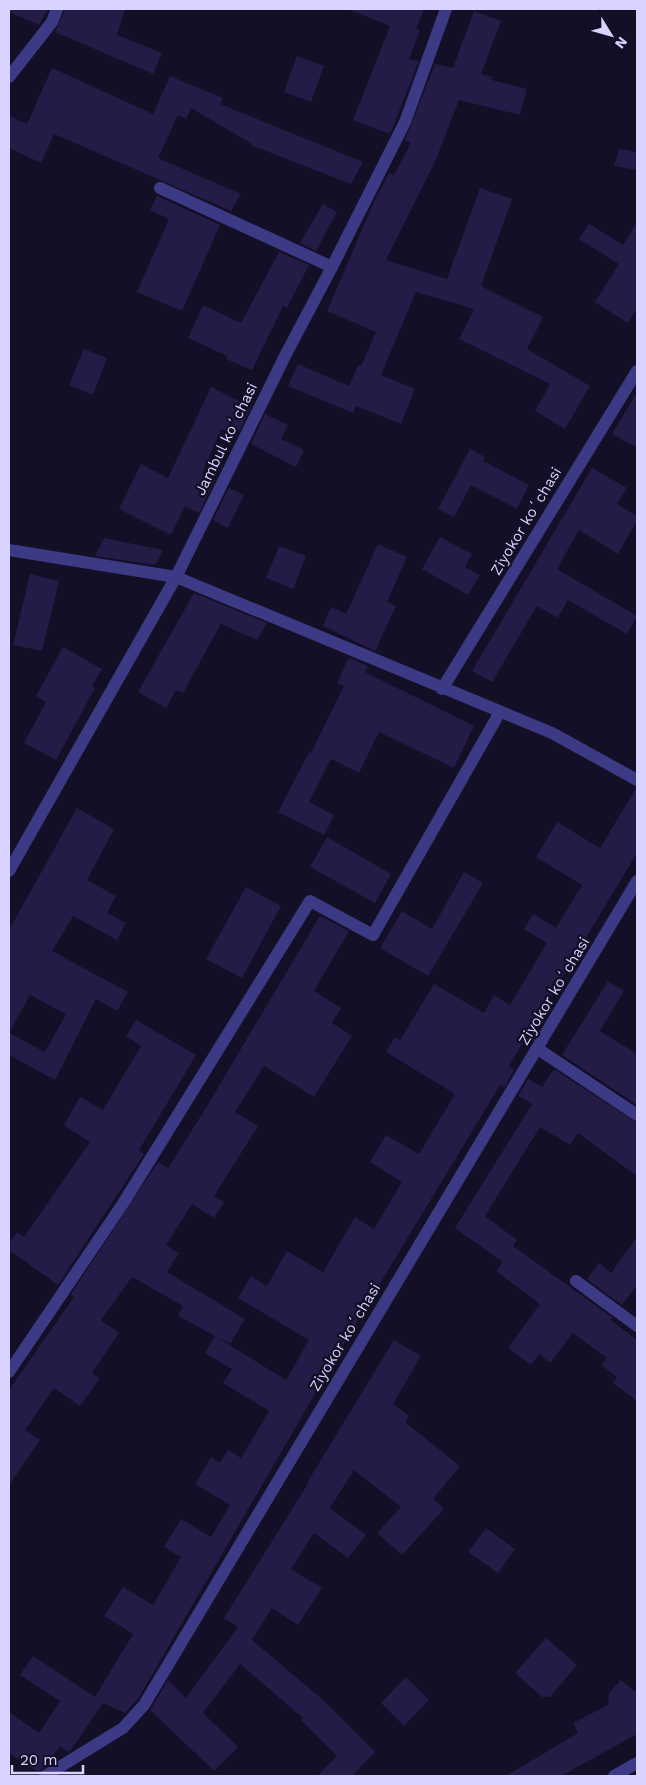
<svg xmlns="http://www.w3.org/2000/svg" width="646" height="1785" viewBox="0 0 646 1785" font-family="'Work Sans',sans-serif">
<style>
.building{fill:#241b47;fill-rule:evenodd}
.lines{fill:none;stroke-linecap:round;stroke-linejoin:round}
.service{stroke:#3d3a85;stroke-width:12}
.minor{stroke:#3d3a85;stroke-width:12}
.tertiary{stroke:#3d3a85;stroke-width:12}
.labels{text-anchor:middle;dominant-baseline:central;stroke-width:5;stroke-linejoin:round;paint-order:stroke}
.street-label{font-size:15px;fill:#d9d4ff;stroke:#130f26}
</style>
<rect width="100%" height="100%" fill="#130f26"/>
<!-- building -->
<g class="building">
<polygon points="9,9 48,9 39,25 9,12"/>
<polygon points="65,9 125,9 117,35 162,53 153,74 55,32"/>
<polygon points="348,9 424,9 416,29 420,31 409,59 419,61 390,134 353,120 390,26"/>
<polygon points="474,11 501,21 481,74 492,77 492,80 527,89 520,115 459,100 435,162 386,260 447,279 480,188 512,199 481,286 543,317 527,349 590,386 565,429 535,411 550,384 459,339 474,309 416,292 381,375 415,389 401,424 356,406 353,413 288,386 298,364 349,386 358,365 361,366 376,332 327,311 373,204 389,173 394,175 411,143 405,140 435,64 453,68"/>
<polygon points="297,56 324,66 311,102 284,92"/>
<polygon points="52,68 153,114 170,76 223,98 220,104 363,162 351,184 251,145 252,144 191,108 186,119 178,115 158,158 241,194 231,211 54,134 41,163 9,148 9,116 27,124"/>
<polygon points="619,149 637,152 637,170 614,166"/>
<polygon points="157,196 220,225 182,311 137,292 169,219 150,210"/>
<polygon points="323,204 337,212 316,251 300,243"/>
<polygon points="637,222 637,308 628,323 595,302 619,264 579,239 589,224 623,245"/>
<polygon points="279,252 309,265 287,308 283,306 252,370 226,359 227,356 188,338 203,305 241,323"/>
<polygon points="84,349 107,358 93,395 69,385"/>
<polygon points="211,387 251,407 236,437 221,429 202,474 215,480 199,513 185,506 171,535 119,509 141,464 168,478"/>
<polygon points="637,392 637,448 612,434"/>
<polygon points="265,414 288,425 281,439 304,450 296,467 251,444"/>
<polygon points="470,449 485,457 483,461 529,485 517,509 471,485 454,517 438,509"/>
<polygon points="592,468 627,488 617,504 637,516 637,521 618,554 579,530 557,569 637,616 627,634 568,600 558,618 537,606 492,682 472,671"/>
<polygon points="229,488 244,495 228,528 213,520"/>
<polygon points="440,537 472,554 465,567 480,575 468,595 422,569"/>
<polygon points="104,538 163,550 155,565 95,556"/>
<polygon points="378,544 407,557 387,602 396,606 375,651 323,626 331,607 346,614"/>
<polygon points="279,546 306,556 293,589 266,578"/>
<polygon points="30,574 59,581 42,651 13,645"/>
<polygon points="194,593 267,623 257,640 221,624 183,693 176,690 166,708 138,692"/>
<polygon points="63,647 102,669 92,686 95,688 56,760 24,743 46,702 36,696"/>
<polygon points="349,658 368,666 365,672 474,726 454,768 379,732 359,773 331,759 309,802 334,815 324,835 278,812 309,752 311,753 344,686 337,683"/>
<polygon points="636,788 637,853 509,1066 514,1070 504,1088 500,1085 349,1335 138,1699 125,1713 103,1703 71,1750 68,1752 60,1746 47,1765 38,1772 9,1753 9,1712 39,1733 60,1701 20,1675 33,1656 95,1697 133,1634 104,1616 123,1587 153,1605 181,1557 164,1547 181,1519 211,1537 230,1505 195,1484 211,1457 220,1463 228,1450 241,1458 269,1411 223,1383 232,1369 205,1353 215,1336 286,1380 309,1340 238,1298 251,1276 267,1286 287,1251 323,1272 355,1217 374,1229 402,1182 370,1162 386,1135 419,1154 455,1094 386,1052 395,1037 400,1040 434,984 484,1013 494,995 510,1005 547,943 524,929 533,914 556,928 582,885 536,857 557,822 600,848"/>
<path d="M77 808 114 829 87 880 116 896 107 913 126 923 117 940 73 916 52 951 128 992 117 1011 96 999 55 1080 9 1055V930ZM30 995 66 1014 45 1052 9 1033Z"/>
<polygon points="327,837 391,874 375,903 310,867"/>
<polygon points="464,872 483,883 428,976 380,948 402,911 432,929"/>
<polygon points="246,887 281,906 242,978 206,959"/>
<polygon points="320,916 349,931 314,991 341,1008 332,1023 352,1036 314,1097 264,1066 235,1112 258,1126 214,1196 224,1202 214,1218 192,1204 166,1245 179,1253 167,1272 245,1319 230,1344 178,1316 183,1306 132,1277 101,1320 119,1333 92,1373 100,1378 80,1406 54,1388 25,1430 40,1440 9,1485 9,1390 74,1297 71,1294 158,1162 168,1168 204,1111"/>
<polygon points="608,981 624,991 600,1031 637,1054 637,1105 562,1055"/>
<polygon points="136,1020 196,1055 139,1150 144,1154 58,1285 9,1250 9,1244 17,1232 24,1237 90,1142 64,1125 80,1097 103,1110 141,1046 126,1036"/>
<polygon points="554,1069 637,1123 637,1176 578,1133 570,1145 540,1127 485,1216 517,1240 513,1246 613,1318 611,1320 637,1340 637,1401 613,1383 617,1377 601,1365 607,1358 573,1333 550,1363 539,1354 531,1365 508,1348 540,1304 496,1271 503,1262 455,1228 532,1104 518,1096 528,1079 542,1087"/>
<polygon points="637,1237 637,1285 622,1305 587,1279 599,1263 611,1273"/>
<polygon points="394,1340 421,1356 393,1404 409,1416 405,1422 460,1466 433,1499 444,1509 402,1555 377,1533 401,1507 354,1470 330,1508 366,1535 348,1558 314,1533 291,1569 322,1588 298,1625 272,1608 252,1640 322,1699 375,1752 352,1776 317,1776 337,1756 301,1720 303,1718 240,1664 203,1713 238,1747 214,1771 150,1710 168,1680 186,1698 238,1627 224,1618 309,1482 308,1481"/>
<polygon points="486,1528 515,1549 498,1573 468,1552"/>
<polygon points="546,1638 577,1665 550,1697 542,1697 515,1673"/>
<polygon points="406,1677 429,1700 404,1726 381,1703"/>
<polygon points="621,1680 637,1693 637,1734 561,1776 506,1776 578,1733 573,1723 608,1705 609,1693"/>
</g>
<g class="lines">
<!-- service -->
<g class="service">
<polyline points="160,188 332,267"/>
<polyline points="442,689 637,371"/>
<polyline points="9,1372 124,1202 310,901 373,935 500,712"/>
<polyline points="45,1776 123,1728 144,1705 637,881"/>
</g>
<!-- minor -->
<g class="minor">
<polyline points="9,77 52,22 57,9"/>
<polyline points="9,550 176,577 552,733 637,780"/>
<polyline points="538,1049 637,1115"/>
<polyline points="576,1281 637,1326"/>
<polyline points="614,1776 637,1763"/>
</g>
<!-- tertiary -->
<polyline class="tertiary" points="9,871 176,577 286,354 332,267 405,122 446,9"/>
</g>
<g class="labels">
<!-- street labels -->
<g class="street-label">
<text transform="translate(226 439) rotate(-64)">Jambul koʻchasi</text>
<text transform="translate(526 521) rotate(-59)">Ziyokor koʻchasi</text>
<text transform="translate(554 991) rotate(-59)">Ziyokor koʻchasi</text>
<text transform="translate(345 1337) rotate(-59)">Ziyokor koʻchasi</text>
</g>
</g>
<!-- border -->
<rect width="646" height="1785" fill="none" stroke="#d9d4ff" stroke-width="20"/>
<!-- north arrow -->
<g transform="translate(611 35) rotate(127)" stroke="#130f26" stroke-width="4" paint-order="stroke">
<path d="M0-4L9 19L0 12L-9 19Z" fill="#d9d4ff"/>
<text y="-8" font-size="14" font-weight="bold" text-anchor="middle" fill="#d9d4ff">N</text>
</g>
<!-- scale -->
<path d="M12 1765v8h71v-8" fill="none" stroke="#d9d4ff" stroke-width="2.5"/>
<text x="20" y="1765" font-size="15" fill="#d9d4ff" stroke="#130f26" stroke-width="4" paint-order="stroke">20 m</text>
</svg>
